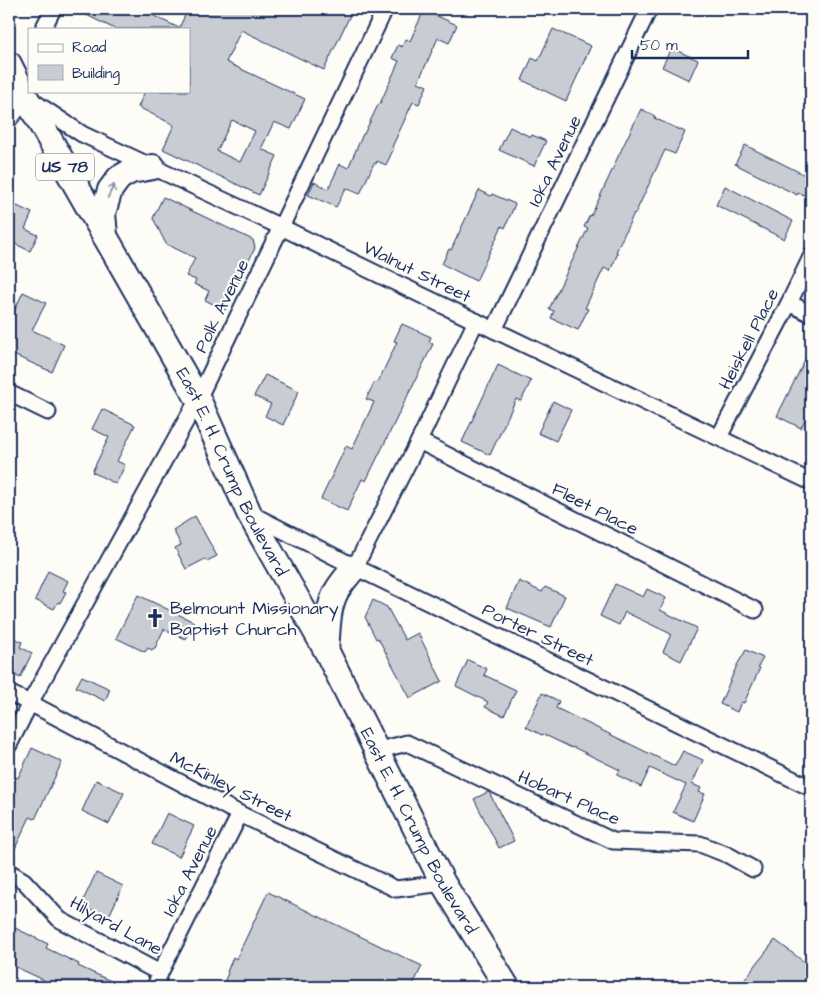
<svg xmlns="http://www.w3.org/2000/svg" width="820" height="996" viewBox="0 0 820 996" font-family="'Architects Daughter',sans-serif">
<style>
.building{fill:#c9ccd3;stroke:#1b2f5e;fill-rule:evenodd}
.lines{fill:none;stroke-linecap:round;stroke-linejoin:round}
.minor-casing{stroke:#1b2f5e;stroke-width:19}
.tertiary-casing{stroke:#1b2f5e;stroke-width:22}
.primary-casing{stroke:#1b2f5e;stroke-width:28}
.minor{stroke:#fdfcf7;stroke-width:15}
.tertiary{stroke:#fdfcf7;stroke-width:19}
.primary{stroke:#fdfcf7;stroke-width:24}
.oneway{stroke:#8c96aa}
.labels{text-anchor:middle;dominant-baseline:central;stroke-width:4.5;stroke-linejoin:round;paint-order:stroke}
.shield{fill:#fdfcf7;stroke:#5f6c8c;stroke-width:1}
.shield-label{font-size:16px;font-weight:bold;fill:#1b2f5e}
.street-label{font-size:18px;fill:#1b2f5e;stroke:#fdfcf7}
.poi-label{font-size:18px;fill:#1b2f5e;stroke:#fdfcf7;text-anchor:start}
</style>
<rect width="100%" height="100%" fill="#fdfcf7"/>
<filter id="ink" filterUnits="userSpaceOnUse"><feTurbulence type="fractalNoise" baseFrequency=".02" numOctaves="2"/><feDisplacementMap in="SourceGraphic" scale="10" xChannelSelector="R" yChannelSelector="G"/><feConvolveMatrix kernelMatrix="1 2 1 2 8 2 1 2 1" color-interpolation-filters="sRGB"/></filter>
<g filter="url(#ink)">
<!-- building -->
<g class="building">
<path d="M74 9H157L154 16 179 28 188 9H353L324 70 241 30 226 62 305 99 291 129 274 122 261 149 277 156 259 195 163 149 174 125 138 107 145 91H189V29H115ZM232 120 255 131 240 162 217 151Z"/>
<polygon points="424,10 457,25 449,43 438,38 418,82 427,86 419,104 413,102 392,147 394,148 386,165 377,161 376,164 374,163 360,194 346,188 336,207 308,195 314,182 328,189 340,164 348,168 363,134 364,134 378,105 379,106 399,61 392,58 398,45 402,47 406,39 410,41"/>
<polygon points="553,29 591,46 566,101 522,80 532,58 538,61"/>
<polygon points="671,48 698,60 689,80 662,67"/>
<polygon points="641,109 655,116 654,118 685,132 675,154 665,150 635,214 634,213 616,252 618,253 610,271 604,268 585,308 588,309 578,330 551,318 554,311 549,309 588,228 584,227 590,215 591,216 615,164 615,163"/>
<polygon points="510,127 531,137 532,135 546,141 534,166 499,150"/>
<polygon points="745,145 811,178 811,180 804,195 798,193 797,195 735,164"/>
<polygon points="725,186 793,221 784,239 716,205"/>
<polygon points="479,190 491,196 492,194 515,204 505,228 502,226 476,281 442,264 449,249 451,250"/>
<polygon points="163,197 253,240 255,248 225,310 205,300 209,291 194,284 196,280 186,276 195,258 166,244 153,218"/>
<polygon points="17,206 32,213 25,229 38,235 30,251 9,241 9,214 12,216"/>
<polygon points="23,292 46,303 32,330 64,345 52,372 9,353 9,322"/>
<polygon points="402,324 431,337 429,342 433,344 366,481 362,479 347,511 321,499 346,446 352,449 374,402 366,399 375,381 378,382 397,342 394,341"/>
<polygon points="811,348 811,407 801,428 777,416"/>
<polygon points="498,365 531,381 521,401 516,399 490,455 462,442"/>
<polygon points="265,375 299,391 283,425 265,416 271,404 254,396"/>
<polygon points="553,401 571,410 556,441 538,433"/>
<polygon points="102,409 135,425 117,461 125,465 116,484 92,472 109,437 92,429"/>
<polygon points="195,516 217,556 207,561 205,559 186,569 175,548 181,545 173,530"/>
<polygon points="48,571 68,581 63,591 66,592 60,603 58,602 54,609 35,600"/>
<polygon points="519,581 542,592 545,587 565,596 551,627 507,608"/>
<polygon points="615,584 643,597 647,589 666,598 660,610 697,628 681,661 663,652 671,634 625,612 619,625 600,616"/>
<polygon points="138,595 194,622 186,639 164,629 155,648 154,648 152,650 148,648 145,652 116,638"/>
<polygon points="373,600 387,607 405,640 418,633 442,681 410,698 378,638 376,639 365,617"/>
<polygon points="9,635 22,642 20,647 32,653 20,678 9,672"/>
<polygon points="746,650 763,658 758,667 760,668 744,703 741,702 737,712 720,704 737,665"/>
<polygon points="468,660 487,669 484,675 516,690 504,716 485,707 488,702 456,686"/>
<polygon points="82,676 110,689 105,701 76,687"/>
<polygon points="542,693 559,701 556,708 675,766 683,751 703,760 692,784 701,788 699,792 705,794 693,821 673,812 686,785 650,768 641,787 617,775 620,770 573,747 572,748 543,734 542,735 526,727"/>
<polygon points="32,748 62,762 35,819 30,817 9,861 9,793 16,777 18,778"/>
<polygon points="96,780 124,793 109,824 82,811"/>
<polygon points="488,792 489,792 514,841 499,848 474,799"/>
<polygon points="167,813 194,826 179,857 152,844"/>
<polygon points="96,873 123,886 108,918 81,905"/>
<polygon points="268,892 422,966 412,987 222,987 228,973 227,972 233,957 236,959"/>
<polygon points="9,925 48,944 46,948 79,964 78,966 124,987 55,987 43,982 44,980 9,964"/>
<polygon points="775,940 811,967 811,972 800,987 739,987"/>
</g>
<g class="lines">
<!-- minor casing -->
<g class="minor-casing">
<g id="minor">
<polyline points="43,29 53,9"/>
<polyline points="9,92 25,96 82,134 281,227 394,282 811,482"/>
<polyline points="789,303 811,314"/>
<polyline points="494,330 649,9"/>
<polyline points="9,393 48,412"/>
<polyline points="719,437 789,303 811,257"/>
<polyline points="419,441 755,610"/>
<polyline points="249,513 355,567 811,788"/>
<polyline points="355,567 419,441 476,321"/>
<polyline points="9,693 30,703 240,814 396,889 443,883"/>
<polyline points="9,745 30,703 198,399 281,227 385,9"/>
<polyline points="376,751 407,743 613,841 700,844 728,855 753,869"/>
<polyline points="9,872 24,881 60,920 160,973"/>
<polyline points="155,987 160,973 240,814"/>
</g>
</g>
<!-- tertiary casing -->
<g class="tertiary-casing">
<polyline id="tertiary" points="9,117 25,96"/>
</g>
<!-- primary casing -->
<g class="primary-casing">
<g id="primary">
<path id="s1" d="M9 64 25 96 198 399 249 513 326 650 443 883 507 987"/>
<polyline points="105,236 103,213 110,190 119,178 131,171 153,167"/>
<path d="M326 650C328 631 327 609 336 592 341 583 348 575 355 567"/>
</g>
</g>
<!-- minor -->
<use href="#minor" class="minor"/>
<!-- tertiary -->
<use href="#tertiary" class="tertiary"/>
<!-- primary -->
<use href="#primary" class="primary"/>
</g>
<!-- one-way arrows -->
<defs><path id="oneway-shaft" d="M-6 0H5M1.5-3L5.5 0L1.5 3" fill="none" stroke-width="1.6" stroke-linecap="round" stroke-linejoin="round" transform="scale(1.25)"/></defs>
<use class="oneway" href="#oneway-shaft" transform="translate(111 191) rotate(-64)"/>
</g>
<!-- icons -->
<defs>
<g id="church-bare" transform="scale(1.5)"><path d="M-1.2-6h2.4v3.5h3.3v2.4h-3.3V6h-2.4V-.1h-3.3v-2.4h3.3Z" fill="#1b2f5e" stroke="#fdfcf7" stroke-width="2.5" paint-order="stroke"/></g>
</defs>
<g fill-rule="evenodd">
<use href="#church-bare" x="155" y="618"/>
</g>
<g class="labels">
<!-- shield labels -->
<rect class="shield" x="36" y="153.5" width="58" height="27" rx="4"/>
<g class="shield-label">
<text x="65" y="167">US 78</text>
</g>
<!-- street labels -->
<g class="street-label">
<text transform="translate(555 161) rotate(-64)">Ioka Avenue</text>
<text transform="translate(417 272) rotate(26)">Walnut Street</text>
<text transform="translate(222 306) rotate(-64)">Polk Avenue</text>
<text transform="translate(749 339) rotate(-63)">Heiskell Place</text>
<text stroke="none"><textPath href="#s1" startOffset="465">East E. H. Crump Boulevard</textPath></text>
<text transform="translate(595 509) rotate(27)">Fleet Place</text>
<text transform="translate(538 635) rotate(26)">Porter Street</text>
<text transform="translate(231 787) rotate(27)">McKinley Street</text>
<text transform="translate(569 798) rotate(24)">Hobart Place</text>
<text stroke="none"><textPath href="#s1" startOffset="870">East E. H. Crump Boulevard</textPath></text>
<text transform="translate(190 871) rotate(-63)">Ioka Avenue</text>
<text transform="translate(116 926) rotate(29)">Hilyard Lane</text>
</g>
<!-- poi labels -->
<g class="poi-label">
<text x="170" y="608">Belmount Missionary<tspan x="170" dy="21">Baptist Church</tspan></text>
</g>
</g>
<!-- margin -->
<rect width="820" height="996" fill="none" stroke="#fdfcf7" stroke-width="30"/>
<rect x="15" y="15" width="790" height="966" fill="none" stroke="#1b2f5e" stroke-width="2" filter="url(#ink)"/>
<!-- legend -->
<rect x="28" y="28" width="162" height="65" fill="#fdfcf7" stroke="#a3aaba"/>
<rect x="38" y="44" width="25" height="8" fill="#fdfcf7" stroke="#a3aaba"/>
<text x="72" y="52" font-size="15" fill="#1b2f5e">Road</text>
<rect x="38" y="65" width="25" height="15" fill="#c9ccd3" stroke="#a3aaba"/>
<text x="72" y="78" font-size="15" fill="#1b2f5e">Building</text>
<!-- scale -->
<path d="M632 50v8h116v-8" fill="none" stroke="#1b2f5e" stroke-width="2.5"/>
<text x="640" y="50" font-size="15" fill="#1b2f5e" stroke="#fdfcf7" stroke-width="4" paint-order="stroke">50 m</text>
</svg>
